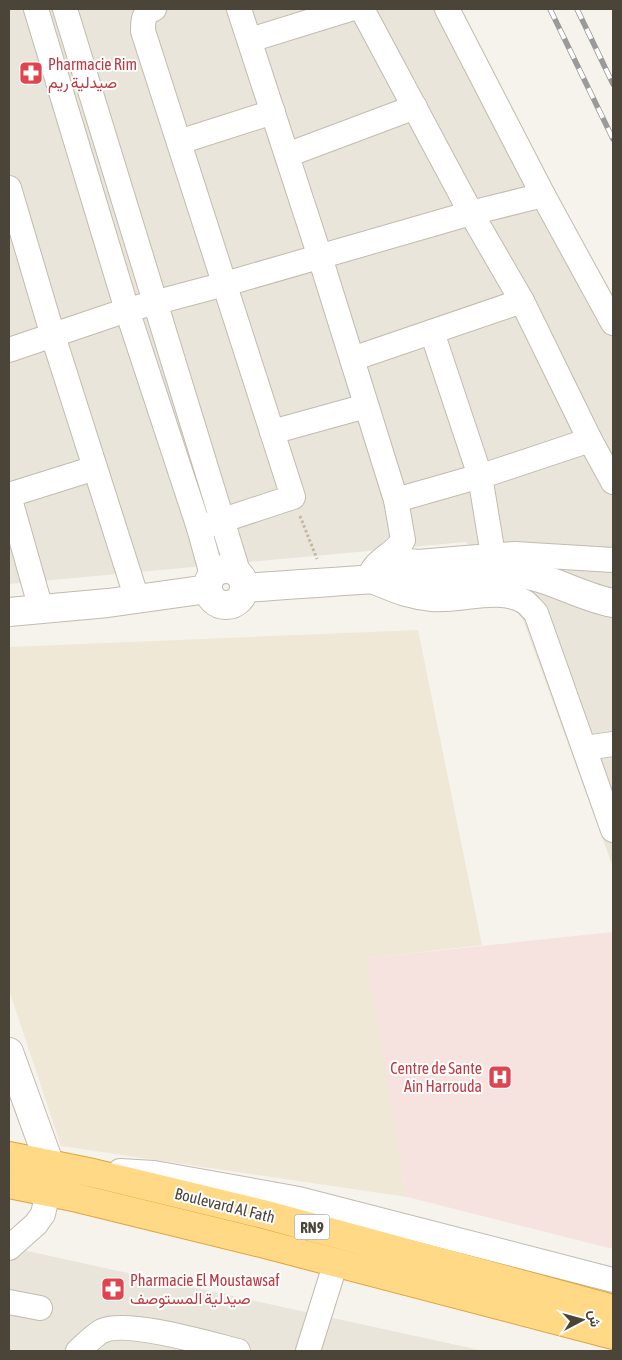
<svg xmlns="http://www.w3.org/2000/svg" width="622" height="1360" viewBox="0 0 622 1360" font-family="'Asap Condensed',Vazirmatn,sans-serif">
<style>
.residential{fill:#eae5da}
.education{fill:#efe8d6}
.medical{fill:#f6e3e0}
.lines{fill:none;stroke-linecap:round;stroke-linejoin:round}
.minor-casing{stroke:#c2bbae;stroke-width:26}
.tertiary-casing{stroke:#c2bbae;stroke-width:30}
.trunk-casing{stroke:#e0a43c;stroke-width:30}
.path{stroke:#c4b79f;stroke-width:3;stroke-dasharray:2.5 2.5;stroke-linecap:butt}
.minor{stroke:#fff;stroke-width:24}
.tertiary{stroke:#fff;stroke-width:28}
.trunk{stroke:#ffd985;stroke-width:28}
.rail-casing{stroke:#9a9a9a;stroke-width:5.5}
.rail{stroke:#fff;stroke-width:4;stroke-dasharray:11;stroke-linecap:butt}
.labels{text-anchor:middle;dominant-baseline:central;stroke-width:4;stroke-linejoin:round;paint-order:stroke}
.shield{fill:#fff;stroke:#817c74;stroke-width:1}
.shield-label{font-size:15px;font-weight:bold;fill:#4b4439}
.health-label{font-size:16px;fill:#be3a42;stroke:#fff;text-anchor:start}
.street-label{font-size:16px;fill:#4b4439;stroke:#fff}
</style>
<rect width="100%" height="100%" fill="#f6f3ec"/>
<!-- residential -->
<g class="residential">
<polygon points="9,9 461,9 613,313 613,867 523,620 466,542 9,584"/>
<polygon points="9,1247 484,1351 9,1351"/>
</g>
<!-- education -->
<polygon class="education" points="418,630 482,945 368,958 407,1197 61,1146 9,990 9,647"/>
<!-- medical -->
<polygon class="medical" points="613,932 613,1249 407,1197 367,958"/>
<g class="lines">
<!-- minor casing -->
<g class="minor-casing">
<g id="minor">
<polyline points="36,9 127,310 199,528 212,575"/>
<polyline points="65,9 239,575"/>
<path d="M154 9C143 13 143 20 143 31L293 497 199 528"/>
<path d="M239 9 320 257 396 500 403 540C395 555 371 561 369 580 392 589 407 597 432 599 459 602 500 586 525 602 529 605 532 609 536 613L613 830"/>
<polyline points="362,9 471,213 522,301 590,440 613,482"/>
<polyline points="447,9 543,195 613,323"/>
<polyline points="250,40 350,9"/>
<polyline points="179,142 273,112"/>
<polyline points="287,155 415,107"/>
<polyline points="9,188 53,336 137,599"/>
<polyline points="432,332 480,476 493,555"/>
<polyline points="9,350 127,310 225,284 471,213 543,195"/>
<polyline points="352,359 522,301"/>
<polyline points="272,432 366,406"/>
<polyline points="9,495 95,468"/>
<polyline points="9,496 41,609"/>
<polyline points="396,500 491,473 590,440"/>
<polyline points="390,555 400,560 418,562 515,554 613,560"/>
<polyline points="585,748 613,744"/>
<polyline points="120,1171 154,1173 299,1199 613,1280"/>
<polyline points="9,1248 36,1224 43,1214 48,1192"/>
<polyline points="9,1302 40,1308"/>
<path d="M78 1351C85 1345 93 1336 102 1331 126 1319 210 1344 238 1351"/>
<polyline points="308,1351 336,1262"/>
</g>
</g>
<!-- tertiary casing -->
<g class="tertiary-casing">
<g id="tertiary">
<circle cx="226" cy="587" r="18"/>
<path d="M244 588C305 584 366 579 427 576 456 574 486 570 515 573 549 576 580 597 613 603"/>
<polyline points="9,612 108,603 208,589"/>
<polyline points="9,1052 50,1165 48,1185"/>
</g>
</g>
<!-- trunk casing -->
<g class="trunk-casing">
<g id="trunk">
<polyline points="9,1156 93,1173 263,1214 613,1309"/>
<polyline points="9,1184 73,1197 261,1243 613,1335"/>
</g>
</g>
<!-- path -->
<polyline class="path" points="300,516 317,559"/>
<!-- minor -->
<use href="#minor" class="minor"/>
<!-- tertiary -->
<use href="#tertiary" class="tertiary"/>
<!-- trunk -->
<use href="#trunk" class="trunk"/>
<!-- rail casing -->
<g class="rail-casing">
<g id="rail">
<polyline points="550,9 613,139"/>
<polyline points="577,9 613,84"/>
</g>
</g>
<!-- rail -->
<use href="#rail" class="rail"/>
</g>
<!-- icons -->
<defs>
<g id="pharmacy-square" transform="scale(1.25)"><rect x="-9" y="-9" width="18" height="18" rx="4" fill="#e0444e" stroke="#fff"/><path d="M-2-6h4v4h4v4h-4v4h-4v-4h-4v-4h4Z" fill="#fff"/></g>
<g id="hospital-square" transform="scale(1.25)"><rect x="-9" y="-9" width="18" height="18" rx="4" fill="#e0444e" stroke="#fff"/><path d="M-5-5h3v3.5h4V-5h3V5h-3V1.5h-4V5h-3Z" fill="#fff"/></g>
</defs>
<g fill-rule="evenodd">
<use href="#pharmacy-square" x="31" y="73"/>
<use href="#hospital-square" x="500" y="1077"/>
<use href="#pharmacy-square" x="113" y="1289"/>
</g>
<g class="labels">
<!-- shield labels -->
<rect class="shield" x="294.5" y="1214.5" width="35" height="25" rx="4"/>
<g class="shield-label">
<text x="312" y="1227">RN9</text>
</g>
<!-- health labels -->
<g class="health-label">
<text x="48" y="64">Pharmacie Rim<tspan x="48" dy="18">صيدلية ريم</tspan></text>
<text x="482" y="1068" text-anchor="end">Centre de Sante<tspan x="482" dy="18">Ain Harrouda</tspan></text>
<text x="130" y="1280">Pharmacie El Moustawsaf<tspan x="130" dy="18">صيدلية المستوصف</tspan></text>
</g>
<!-- street labels -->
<g class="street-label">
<text transform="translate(225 1205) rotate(14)">Boulevard Al Fath</text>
</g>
</g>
<!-- border -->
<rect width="622" height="1360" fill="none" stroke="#4b4439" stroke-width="20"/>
<!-- north arrow -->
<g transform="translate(582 1320) rotate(84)" stroke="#ffffff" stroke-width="4" paint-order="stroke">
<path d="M0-4L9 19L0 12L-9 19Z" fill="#4b4439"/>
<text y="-8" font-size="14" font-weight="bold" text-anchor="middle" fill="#4b4439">ش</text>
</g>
</svg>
